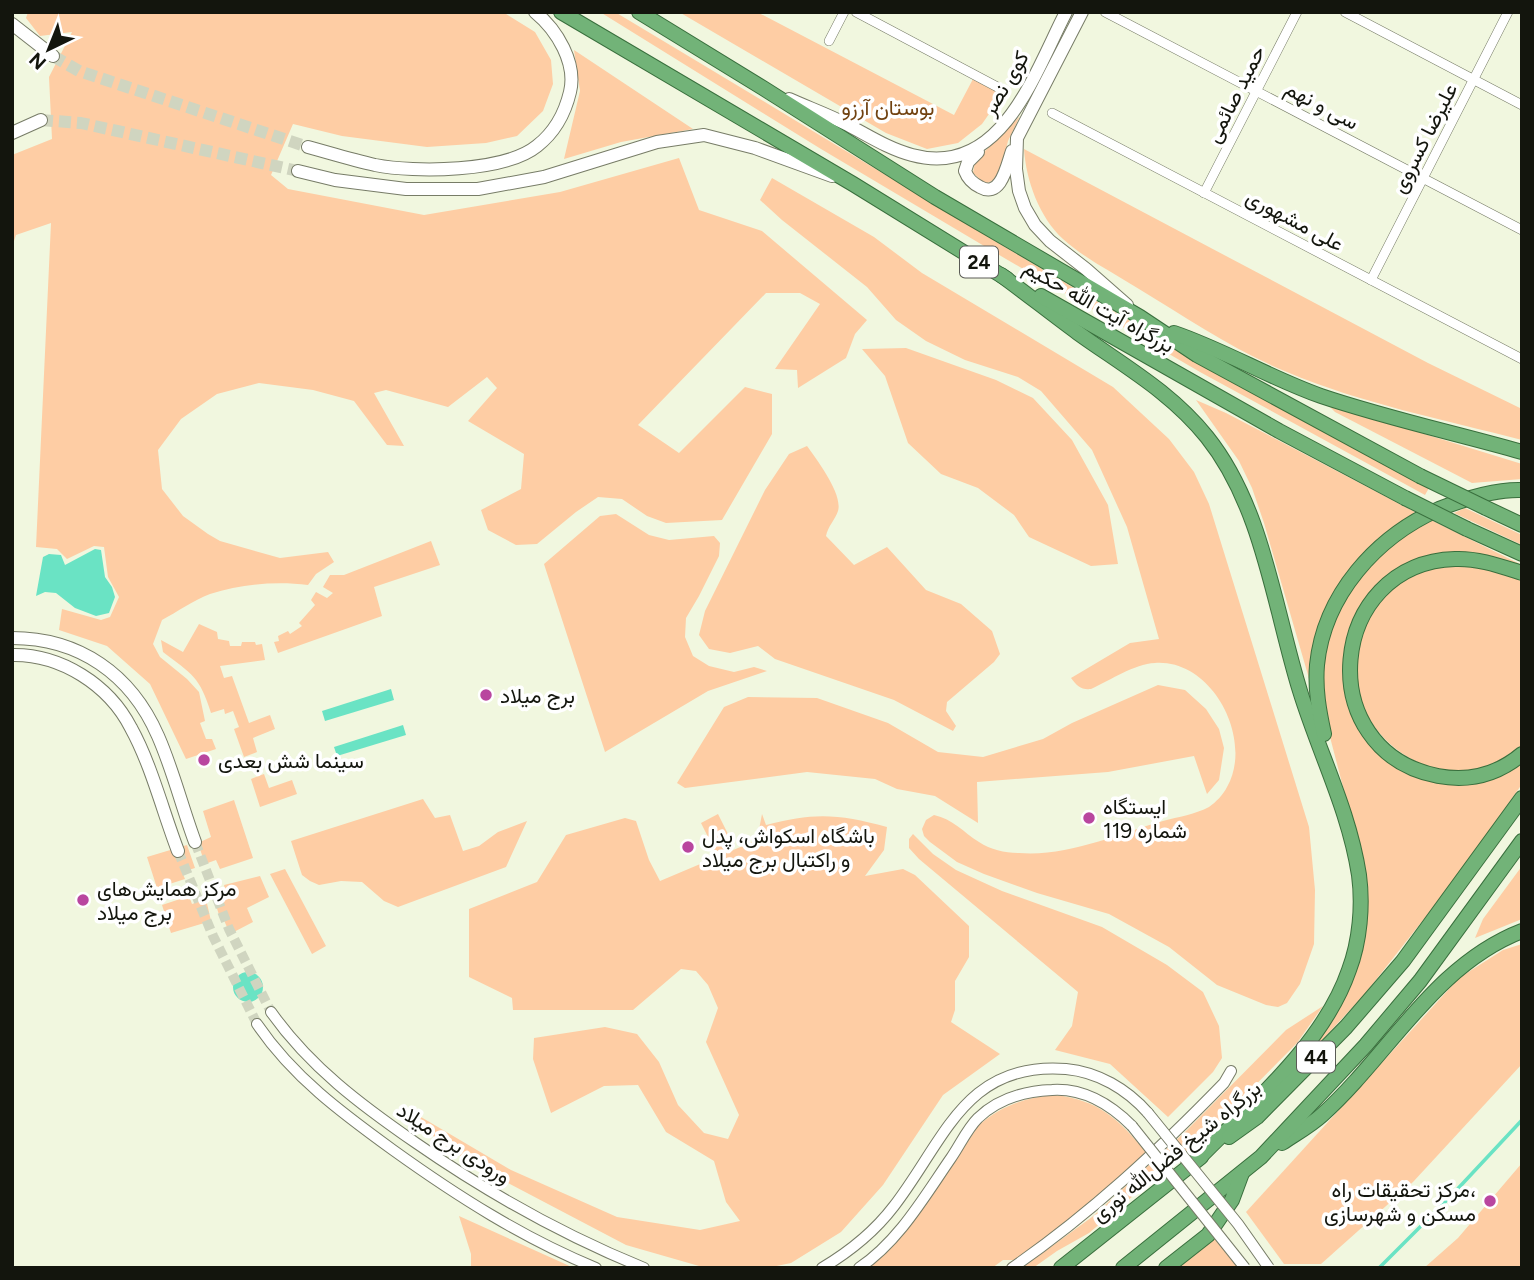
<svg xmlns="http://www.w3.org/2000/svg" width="1534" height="1280" viewBox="0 0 1534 1280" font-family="Figtree,Vazirmatn,sans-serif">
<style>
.green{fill:#fecda4}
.water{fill:#6ae3c4}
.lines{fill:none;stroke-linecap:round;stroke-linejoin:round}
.stream{stroke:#6ae3c4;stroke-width:3.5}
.tertiary-tunnel{stroke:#d0d5c0;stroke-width:10;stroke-dasharray:10 5;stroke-linecap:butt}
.secondary-tunnel{stroke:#d0d5c0;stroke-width:12;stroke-dasharray:12 6;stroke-linecap:butt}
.minor-casing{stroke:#777c67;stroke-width:10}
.tertiary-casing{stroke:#777c67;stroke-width:12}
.secondary-casing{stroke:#777c67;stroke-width:14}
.trunk-casing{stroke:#396f3d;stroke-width:16}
.minor{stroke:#fff;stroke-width:9}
.tertiary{stroke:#fff;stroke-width:10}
.secondary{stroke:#fff;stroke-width:12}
.trunk{stroke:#72b378;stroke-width:14}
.tertiary-bridge-casing{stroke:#777c67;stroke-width:12;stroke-linecap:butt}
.trunk-bridge-casing{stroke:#396f3d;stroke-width:16;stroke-linecap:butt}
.tertiary-bridge{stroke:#fff;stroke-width:10}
.trunk-bridge{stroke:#72b378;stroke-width:14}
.poi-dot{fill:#b9469f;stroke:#fff;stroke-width:2.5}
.labels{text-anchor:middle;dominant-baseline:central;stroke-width:7;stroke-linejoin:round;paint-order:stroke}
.shield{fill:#fff;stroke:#5a5b56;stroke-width:2}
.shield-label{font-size:19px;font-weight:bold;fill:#13150d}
.street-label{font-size:21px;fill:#13150d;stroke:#fff}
.park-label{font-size:21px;fill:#714210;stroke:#fff}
.poi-label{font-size:21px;fill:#13150d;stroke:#fff;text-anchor:start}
</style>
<rect width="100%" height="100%" fill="#f1f7df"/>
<!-- green -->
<g class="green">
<path d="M28 12H503L535 32 551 60 553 84 543 111 517 136 486 143 427 147 342 136 293 124 271 175 288 189 424 215 560 192 679 158 699 210 762 231 867 320 855 334 846 358 798 388 797 370 775 369 820 304 800 293H766L638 425 679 453 745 387 772 394V434L722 520 666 523 647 516 622 499 598 497 576 512 537 544 516 545 488 530 481 510 521 489 524 454 468 421 497 388 487 377 448 407 386 390 374 393 404 446 387 445 354 401 313 390 259 383 217 394 181 419 158 450 162 489 183 516 208 534 220 541 280 558 328 552 334 562 316 574 308 585C276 581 242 584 210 594 194 600 177 612 162 620L153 644 160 657 187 679 199 692 205 721 200 723 206 739H212L216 749 186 759 150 684 107 646 59 630 62 609 101 620 110 617 119 597 108 577 104 547 94 546 67 559 57 549 36 547 51 223 16 235 12 247V155L52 139 49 77 72 32 40 36 26 18Z"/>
<path d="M600 12H615C885 173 1151 341 1429 488L1425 495 1200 372 1006 259 821 149Z"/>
<polygon points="679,12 757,12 954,115 973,79 1003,94 982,124 958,143 927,149 886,133"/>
<polygon points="574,50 693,129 621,142 564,159 580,91"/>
<polygon points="1020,116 1008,141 1000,173 996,179 985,184 973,173 975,161"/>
<path d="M1024 149 1428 363 1522 409V440C1445 420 1360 403 1287 372 1235 351 1187 318 1139 289 1114 273 1085 259 1063 239 1039 217 1026 180 1024 149Z"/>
<path d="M772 178 874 237 922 273 1113 387 1169 439 1194 472 1209 504 1309 827 1315 890 1314 944 1300 984 1287 1003 1278 1007 1266 1005 1217 985 1169 947 1109 914 1037 893 984 874 957 862 930 842 924 836 922 829 926 820 934 815C953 819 963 832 979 842 991 850 1005 853 1019 853 1068 857 1117 834 1163 821 1178 817 1196 814 1209 807 1216 802 1223 795 1227 787 1254 740 1213 659 1155 663 1134 664 1111 680 1091 689 1081 690 1077 686 1071 678L1130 643 1159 639 1127 527 1092 450 1041 391 1018 377 965 360 926 341 896 320 867 287 782 220 760 200Z"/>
<polygon points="906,348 996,380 1033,398 1072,440 1108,505 1118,564 1091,566 1029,537 1014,515 978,488 941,474 908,443 885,376 862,349"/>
<polygon points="1196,400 1226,413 1415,512 1386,534 1346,577 1310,682 1264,523 1252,488 1239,461"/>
<polygon points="1327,404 1522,464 1522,479 1472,483 1335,412"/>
<path d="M807 446C817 460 843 494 838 511 835 520 828 526 826 536L854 565 887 547 926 590 961 604 992 631 1000 654 994 662 947 702 946 711 956 726 953 731 894 700 775 659 758 646 730 653 709 649 699 635 705 611 765 490 789 454Z"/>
<polygon points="1465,508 1522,535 1522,545 1454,513"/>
<polygon points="616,514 649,535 669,540 714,536 720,543 719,556 699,596 686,618 685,637 693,656 709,666 734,672 754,667 767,671 708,691 605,752 544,564 600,516"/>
<polygon points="1427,518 1522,565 1522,569 1461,553 1445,554 1414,562 1354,622 1344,656 1343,669 1349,702 1361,730 1401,768 1418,777 1438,782 1522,760 1522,784 1457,877 1364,995 1282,1083 1345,995 1353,979 1359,957 1363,863 1325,718 1322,674 1332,625 1353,585 1385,548"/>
<polygon points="431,541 440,565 374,587 382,616 278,653 274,642 279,641 278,636 288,631 290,634 302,626 299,623 315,605 311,600 316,592 327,598 333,593 323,587 330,575 344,575"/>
<path d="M1468 565 1522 579V746C1442 818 1322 724 1364 628 1366 621 1372 615 1375 610 1387 591 1408 574 1430 568 1442 565 1456 566 1468 565Z"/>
<path d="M199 624 217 632 218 639 229 641 230 646H241L242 642H255L256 645 262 644 265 660 220 666 224 678 232 676 249 723 270 715 275 729 253 738 257 752 244 757 234 729 239 727 233 711 225 714 224 709 211 713C200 677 192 674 163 652L161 640 183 652Z"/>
<polygon points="1158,685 1185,690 1206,709 1219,729 1224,748 1219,780 1207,794 1194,756 1108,772 977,782 978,823 935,796 897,789 875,779 807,772 685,788 677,783 724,707 748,697 817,698 888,723 938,752 983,757 1043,739 1072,723"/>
<polygon points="264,774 269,788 292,780 297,794 260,807 251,779"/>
<polygon points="423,799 435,818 450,815 463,851 479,846 498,832 527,821 506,867 398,907 384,901 362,882 341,881 319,885 310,881 302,875 291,841"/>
<polygon points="234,800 253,858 220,869 216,860 205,864 198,843 211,837 203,811"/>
<polygon points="718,814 734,846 717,855 701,823"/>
<path d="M762 814 766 825C814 812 840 814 887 827L884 850 865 876 903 869 915 875 969 926V957L955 981V1010L951 1022 1000 1054 943 1095 883 1185 841 1232 791 1263 767 1268H706L626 1245 472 1164 397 1110 404 1107 511 1170 617 1217 700 1230 740 1221 726 1202 714 1161 666 1132 638 1085 604 1086 551 1113 533 1059 534 1038 605 1027 637 1034 659 1062 678 1105 704 1133 728 1139 739 1115 706 1042 718 1008 708 985 696 971 681 969 633 1010H513L512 998 469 977V909L537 882 566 835 625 818 636 821 649 860 660 881 757 840Z"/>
<polygon points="913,834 933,854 956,870 1002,891 1102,927 1167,965 1203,992 1219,1026 1222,1058 1213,1072 1168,1117 1110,1064 1055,1050 1072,1026 1078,992 919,859 909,848 909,839"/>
<polygon points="187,845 195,868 182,872 185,879 157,888 147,857"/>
<polygon points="1522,866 1522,919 1475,938 1483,919"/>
<polygon points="285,869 326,946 312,954 270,874"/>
<polygon points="260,876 269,897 247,908 253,922 230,934 223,918 220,918 214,899 226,894 224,885"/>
<polygon points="189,896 192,904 206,899 211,921 171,933 162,905"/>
<polygon points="1522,944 1522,1064 1413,1182 1321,1264 1284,1264 1246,1212 1459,978 1503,950"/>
<polygon points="1323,1006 1297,1043 1209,1132 1089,1233 1057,1251 1033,1268 1022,1268 1092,1217 1184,1133 1286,1030"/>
<path d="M1054 1095C1100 1100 1118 1119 1147 1153L1100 1196 1016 1260H1003L992 1268H868L908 1229 979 1125C1001 1106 1026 1097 1054 1095Z"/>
<polygon points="1522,1163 1522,1268 1424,1268 1458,1238"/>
<polygon points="459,1216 574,1268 471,1268 471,1254"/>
<polygon points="1215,1238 1238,1268 1176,1268"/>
</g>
<!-- water -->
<g class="water">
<polygon points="95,549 101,550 105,577 112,587 115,597 109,613 96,616 75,608 56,593 45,592 36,596 43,557 49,554 61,555 65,565"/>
<polygon points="391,689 394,700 325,721 322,711"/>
<polygon points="403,725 406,735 337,756 334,747"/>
<circle cx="248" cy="987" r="15"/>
</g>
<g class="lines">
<!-- stream -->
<polyline class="stream" points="1379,1268 1451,1196 1522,1120"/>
<!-- tertiary-tunnel -->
<g class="tertiary-tunnel">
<polyline points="195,842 229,929 271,1012"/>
<polyline points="178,851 213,936 257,1024"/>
</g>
<!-- secondary-tunnel -->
<g class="secondary-tunnel">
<polyline points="53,56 79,71 308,147"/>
<polyline points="41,120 81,123 298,171"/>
</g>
<!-- minor casing -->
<g class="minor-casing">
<g id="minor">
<polyline points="856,12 1003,90"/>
<polyline points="1105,12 1522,230"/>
<polyline points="1345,12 1522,105"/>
<polyline points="829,41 844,12"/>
<polyline points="1052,113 1522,359"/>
<polyline points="1204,193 1297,12"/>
<polyline points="1371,280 1508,12"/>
</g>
</g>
<!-- tertiary casing -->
<g class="tertiary-casing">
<g id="tertiary">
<path d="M271 1012C310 1067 361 1105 416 1143 488 1193 563 1235 644 1268"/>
<path d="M257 1024C293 1077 342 1113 393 1150 457 1196 523 1238 596 1268"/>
<path d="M822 1268C849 1252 875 1231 894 1206 945 1140 965 1061 1066 1069 1098 1072 1127 1089 1148 1113"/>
<path d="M859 1268C899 1241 924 1197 951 1158 960 1145 967 1129 978 1118 998 1099 1025 1091 1052 1090 1084 1088 1110 1104 1132 1126"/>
<path d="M1012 1268C1090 1214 1158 1151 1224 1083L1231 1071"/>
</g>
</g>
<!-- secondary casing -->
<g class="secondary-casing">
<g id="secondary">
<polyline points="1082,12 1017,138 1016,169 1019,191 1025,208 1035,225 1050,241 1086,269 1127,305"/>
<polyline points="12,24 53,56"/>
<path d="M789 99C809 108 829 115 848 125 869 136 889 149 912 155 1001 179 1034 74 1066 12"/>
<polyline points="12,133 41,120"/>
<path d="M308 147C330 153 353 160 375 165 415 173 505 172 537 146 555 132 565 113 570 92 577 63 557 30 535 12"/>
<path d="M978 152 968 162 965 171C968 179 972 183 980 187 1001 199 1007 165 1012 151"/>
<polyline points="298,171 335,180 406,189 478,189 544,177 657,142 704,135 755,148 832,176"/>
<path d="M12 638C79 638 131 674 158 736 173 770 182 807 195 842"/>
<path d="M12 655C61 654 109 685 131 728 151 764 163 812 178 851"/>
</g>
</g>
<!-- trunk casing -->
<g class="trunk-casing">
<g id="trunk">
<polyline points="561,12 853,184 1007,279"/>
<polyline points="639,12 763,88 935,197 1140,317 1197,355 1420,476"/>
<path d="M1001 275C1027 294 1052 314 1078 333 1124 366 1171 392 1207 437 1263 507 1274 607 1300 691 1319 753 1349 810 1359 875 1363 905 1360 941 1349 970 1324 1043 1253 1103 1200 1157"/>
<polyline points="1041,296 1279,431 1405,498"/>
<path d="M1174 333C1224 350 1270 378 1321 396 1386 418 1455 433 1522 452"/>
<polyline points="1486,508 1522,525"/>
<polyline points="1467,529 1522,554"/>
<path d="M1522 573C1500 566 1478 558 1455 559 1327 563 1310 751 1438 776 1470 782 1497 775 1522 754"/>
<path d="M1324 734C1319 711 1315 689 1317 665 1324 595 1376 537 1439 509 1464 499 1494 489 1522 490"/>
<polyline points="1229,1137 1257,1117 1346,1027 1403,961 1522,798"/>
<path d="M1282 1143C1295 1134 1310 1126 1322 1115 1389 1055 1434 965 1522 931"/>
<polyline points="1061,1268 1201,1157"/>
<polyline points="1123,1268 1261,1157 1366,1045 1420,981 1522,841"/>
<polyline points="1166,1268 1208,1235 1232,1200 1242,1173"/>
</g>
</g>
<!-- minor -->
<use href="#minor" class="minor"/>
<!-- tertiary -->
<use href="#tertiary" class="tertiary"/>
<!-- secondary -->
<use href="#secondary" class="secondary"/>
<!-- trunk -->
<use href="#trunk" class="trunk"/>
<!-- tertiary-bridge casing -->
<g class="tertiary-bridge-casing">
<g id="tertiary-bridge">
<polyline points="1148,1113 1238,1224 1269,1268"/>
<polyline points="1132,1126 1245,1268"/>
</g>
</g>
<!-- trunk-bridge casing -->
<g class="trunk-bridge-casing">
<g id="trunk-bridge">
<polyline points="1420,476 1486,508"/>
<polyline points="1405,498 1467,529"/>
</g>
</g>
<!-- tertiary-bridge -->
<use href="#tertiary-bridge" class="tertiary-bridge"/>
<!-- trunk-bridge -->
<use href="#trunk-bridge" class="trunk-bridge"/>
</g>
<!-- markers -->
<g class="poi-dot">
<circle cx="486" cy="695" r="7"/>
<circle cx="204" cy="760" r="7"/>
<circle cx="1089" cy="818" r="7"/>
<circle cx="688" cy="847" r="7"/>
<circle cx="83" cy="900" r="7"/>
<circle cx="1490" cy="1201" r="7"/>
</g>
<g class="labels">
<!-- shield labels -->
<g class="shield">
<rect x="960" y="246.5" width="38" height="31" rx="5"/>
<rect x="1297" y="1041.5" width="38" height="31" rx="5"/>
</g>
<g class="shield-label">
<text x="979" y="262">24</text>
<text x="1316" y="1057">44</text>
</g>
<!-- street labels -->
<g class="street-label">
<text transform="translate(1005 83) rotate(-59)">کوی نصر</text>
<text transform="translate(1235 94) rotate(-63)">حمید صائمی</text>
<text transform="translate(1322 105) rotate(28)">سی و نهم</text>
<text transform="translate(1424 138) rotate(-63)">علیرضا کسروی</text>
<text transform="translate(1295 220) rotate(28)">علی مشهوری</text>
<text transform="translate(1099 306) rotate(29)">بزرگراه آیت الله حکیم</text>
<text transform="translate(454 1143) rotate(33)">ورودی برج میلاد</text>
<text transform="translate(1176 1151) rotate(-39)">بزرگراه شیخ فضل‌الله نوری</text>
</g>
<!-- park labels -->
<g class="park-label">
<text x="888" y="107">بوستان آرزو</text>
</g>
<!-- poi labels -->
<g class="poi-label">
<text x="500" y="695">برج میلاد</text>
<text x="218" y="760">سینما شش بعدی</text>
<text x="1103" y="806">ایستگاه<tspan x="1103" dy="24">شماره 119</tspan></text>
<text x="702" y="835">باشگاه اسکواش، پدل<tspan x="702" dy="24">و راکتبال برج میلاد</tspan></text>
<text x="97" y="888">مرکز همایش‌های<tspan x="97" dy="24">برج میلاد</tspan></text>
<text x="1476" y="1189" text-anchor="end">مرکز تحقیقات راه،<tspan x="1476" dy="24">مسکن و شهرسازی</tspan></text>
</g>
</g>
<!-- border -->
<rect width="1534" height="1280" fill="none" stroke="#13150d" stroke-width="28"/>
<!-- north arrow -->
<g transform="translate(49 49) rotate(223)" stroke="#ffffff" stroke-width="5" paint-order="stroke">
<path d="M0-5L12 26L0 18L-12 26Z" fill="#13150d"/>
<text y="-10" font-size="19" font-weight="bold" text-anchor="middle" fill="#13150d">N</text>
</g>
</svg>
